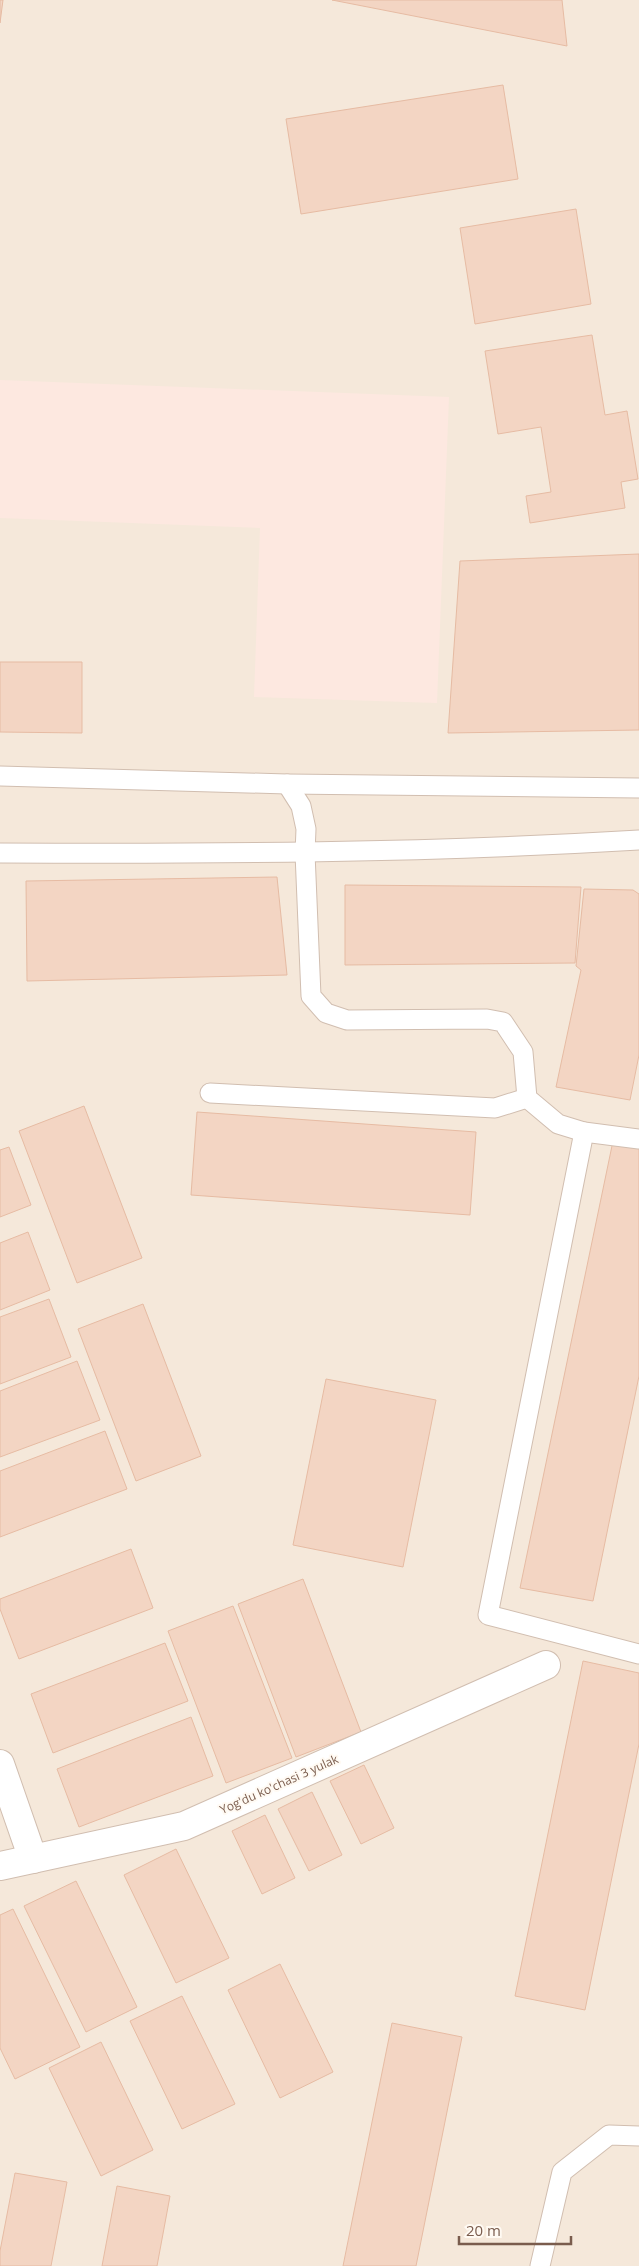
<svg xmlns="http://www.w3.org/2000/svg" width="639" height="2266" viewBox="0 0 639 2266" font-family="'Open Sans',sans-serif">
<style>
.residential{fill:#f5e8da}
.commercial{fill:#fde8e0}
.building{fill:#f3d5c3;stroke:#e6bba3}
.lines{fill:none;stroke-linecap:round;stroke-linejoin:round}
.service-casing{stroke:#d1beb0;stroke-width:21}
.minor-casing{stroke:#d1beb0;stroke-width:30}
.service{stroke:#fff;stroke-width:19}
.minor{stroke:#fff;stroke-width:28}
.labels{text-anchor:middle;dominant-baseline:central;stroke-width:4;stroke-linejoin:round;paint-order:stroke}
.street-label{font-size:12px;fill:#7a5c4d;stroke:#fffaf3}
</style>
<rect width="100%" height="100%" fill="#fdf6ec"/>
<!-- residential -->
<rect class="residential" x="0" y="0" width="639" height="2266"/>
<!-- commercial -->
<polygon class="commercial" points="0,380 449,397 437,703 254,697 260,528 0,518"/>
<!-- building -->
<g class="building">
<polygon points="0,0 3,0 0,23"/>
<polygon points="332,0 562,0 567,46"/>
<polygon points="503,85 518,179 301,214 286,119"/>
<polygon points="576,209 591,304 475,324 460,228"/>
<polygon points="592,335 605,415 627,411 638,479 621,482 625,508 530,523 526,496 551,492 541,427 498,434 485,351"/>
<polygon points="639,554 639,730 448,733 460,561"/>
<polygon points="0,662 82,662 82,733 0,732"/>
<polygon points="277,877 287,975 27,981 26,881"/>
<polygon points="345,885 581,887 575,963 345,965"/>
<polygon points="584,889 633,890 639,894 639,1055 630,1100 556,1087 581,970 576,966"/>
<polygon points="84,1106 142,1258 77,1283 19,1131"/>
<polygon points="197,1112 476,1132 470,1215 191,1195"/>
<polygon points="613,1141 639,1147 639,1376 593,1601 520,1588"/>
<polygon points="9,1147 31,1205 0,1217 0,1150"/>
<polygon points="28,1232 50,1290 0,1310 0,1243"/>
<polygon points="49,1299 71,1357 0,1384 0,1317"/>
<polygon points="143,1304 201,1456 136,1481 78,1329"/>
<polygon points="77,1361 100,1420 0,1457 0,1391"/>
<polygon points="326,1379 436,1400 403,1567 293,1545"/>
<polygon points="105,1431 127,1489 0,1537 0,1471"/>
<polygon points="131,1549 153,1608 19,1659 0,1609 0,1599"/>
<polygon points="303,1579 361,1732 296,1757 238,1604"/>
<polygon points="233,1606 292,1758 226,1783 168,1631"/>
<polygon points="165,1643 188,1701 53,1753 31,1694"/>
<polygon points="583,1661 639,1673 639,1744 585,2010 515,1996"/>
<polygon points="191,1717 213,1776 79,1827 57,1769"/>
<polygon points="364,1765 394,1828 361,1844 330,1781"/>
<polygon points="312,1792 342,1855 309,1871 278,1809"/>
<polygon points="265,1815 295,1878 262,1894 232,1831"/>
<polygon points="176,1849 229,1958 176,1983 124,1875"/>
<polygon points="76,1881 137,2007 86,2032 24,1906"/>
<polygon points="13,1909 80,2047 15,2079 0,2048 0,1915"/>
<polygon points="280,1964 333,2072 280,2098 228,1990"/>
<polygon points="182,1996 235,2104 182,2129 130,2021"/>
<polygon points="392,2023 462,2037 416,2266 343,2266"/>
<polygon points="101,2042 153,2150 101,2176 49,2068"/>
<polygon points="15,2173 67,2182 51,2266 0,2266 0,2251"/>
<polygon points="117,2186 170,2196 157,2266 102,2266"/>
</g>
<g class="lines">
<!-- service casing -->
<g class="service-casing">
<g id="service">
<polyline points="0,776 287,784 639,788"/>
<polyline points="287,784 301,806 306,829 305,853 311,996 326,1013 347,1020 487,1019 503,1022 523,1052 527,1098 558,1124 584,1132 488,1615 639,1654"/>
<path d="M0 853C213 854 426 853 639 840"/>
<polyline points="210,1093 495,1108 527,1098"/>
<polyline points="584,1132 639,1139"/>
<polyline points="540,2266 562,2172 609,2135 639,2136"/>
</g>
</g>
<!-- minor casing -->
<g class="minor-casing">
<g id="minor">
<polyline points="0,1764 33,1859"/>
<polyline points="0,1866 184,1826 546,1665"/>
</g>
</g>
<!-- service -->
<use href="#service" class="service"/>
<!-- minor -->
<use href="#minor" class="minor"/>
</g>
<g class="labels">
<!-- street labels -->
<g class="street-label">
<text transform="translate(279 1784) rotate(-24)">Yog'du ko'chasi 3 yulak</text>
</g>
</g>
<!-- scale -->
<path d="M459 2236v8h112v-8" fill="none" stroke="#7a5c4d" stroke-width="2.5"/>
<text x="466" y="2236" font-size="15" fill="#7a5c4d" stroke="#fffaf3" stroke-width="4" paint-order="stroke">20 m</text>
</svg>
